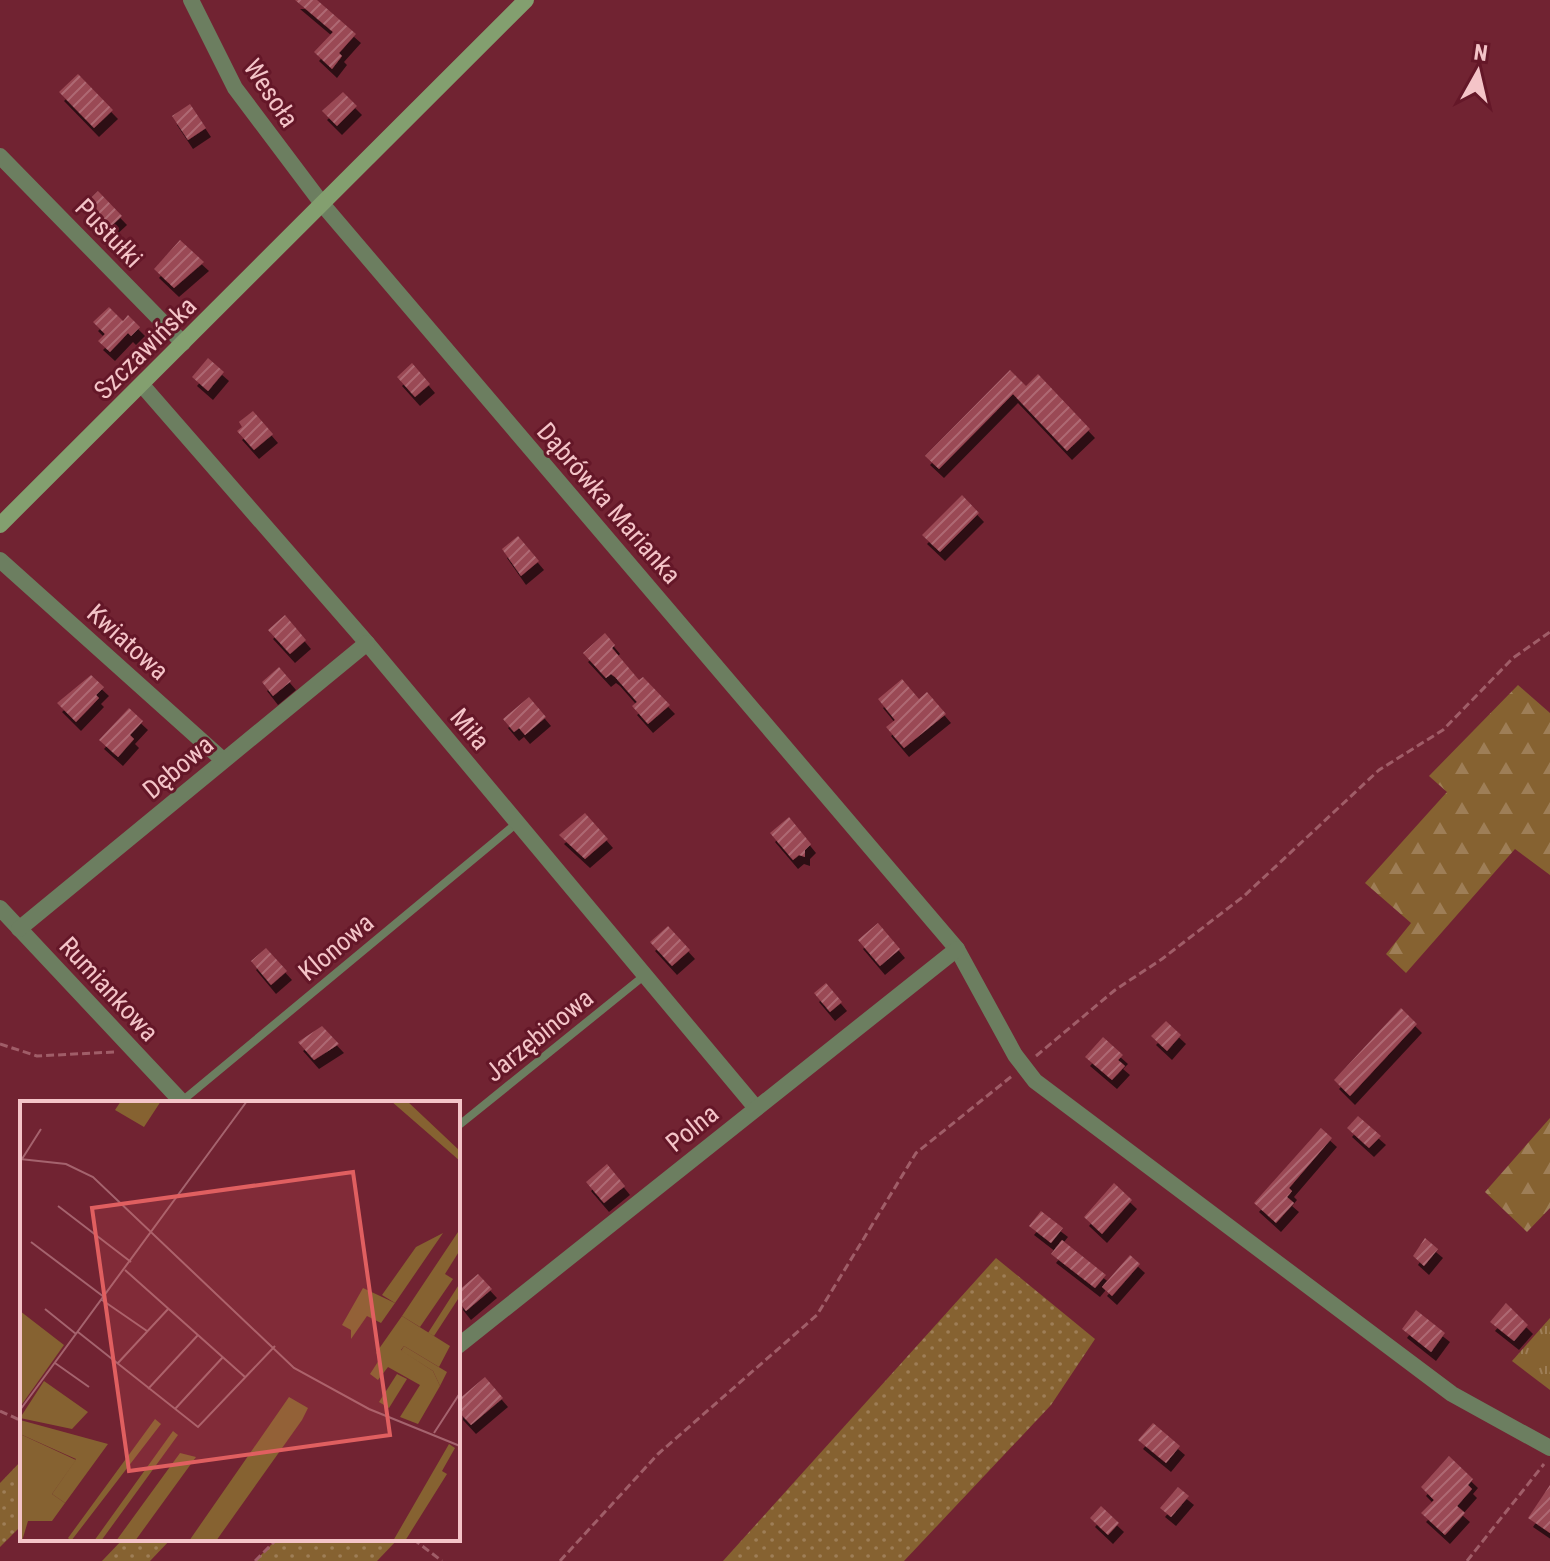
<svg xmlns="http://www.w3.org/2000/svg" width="1550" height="1561" viewBox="0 0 1550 1561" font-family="'Roboto Condensed',sans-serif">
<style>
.grass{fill:url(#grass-dots)}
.forest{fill:url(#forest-firs)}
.park{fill:url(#park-tufts)}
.building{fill:url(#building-hatch);filter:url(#shadow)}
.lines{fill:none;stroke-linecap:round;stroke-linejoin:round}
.path{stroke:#a05d68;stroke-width:3;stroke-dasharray:8 4;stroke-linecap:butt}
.lane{stroke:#6c7e60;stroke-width:8}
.street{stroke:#6c7e60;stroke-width:16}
.secondary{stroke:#839f6f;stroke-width:16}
.labels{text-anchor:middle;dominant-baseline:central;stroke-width:6;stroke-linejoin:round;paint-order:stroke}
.street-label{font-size:26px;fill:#f4c4c8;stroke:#641728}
.inset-road{fill:none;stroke:#a5636e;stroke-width:2}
.view{fill:#e05f60;fill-opacity:0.15;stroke:#e05f60;stroke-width:4}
.inset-edge{fill:none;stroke:#f4c4c8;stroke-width:4}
</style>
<defs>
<pattern id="grass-dots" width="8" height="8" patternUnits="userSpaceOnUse" patternTransform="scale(2)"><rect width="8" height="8" fill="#866231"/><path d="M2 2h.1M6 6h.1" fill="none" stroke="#9e7e57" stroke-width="1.8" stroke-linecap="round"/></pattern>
<pattern id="forest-firs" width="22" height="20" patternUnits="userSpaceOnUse" patternTransform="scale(2)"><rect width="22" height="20" fill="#866231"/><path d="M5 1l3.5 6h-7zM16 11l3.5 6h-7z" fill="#9e7e57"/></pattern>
<pattern id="park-tufts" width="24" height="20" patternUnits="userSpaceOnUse" patternTransform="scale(2)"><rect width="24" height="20" fill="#866231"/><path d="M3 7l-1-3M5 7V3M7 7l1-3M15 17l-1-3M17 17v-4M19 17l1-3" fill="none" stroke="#9e7e57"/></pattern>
<pattern id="building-hatch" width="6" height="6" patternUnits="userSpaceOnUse" patternTransform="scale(2)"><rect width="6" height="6" fill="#9a4854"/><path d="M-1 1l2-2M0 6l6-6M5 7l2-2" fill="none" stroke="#ae6973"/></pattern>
<filter id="shadow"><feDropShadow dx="5" dy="9" stdDeviation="0" flood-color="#0009"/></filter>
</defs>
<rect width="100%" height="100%" fill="#712332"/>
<!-- grass -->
<g class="grass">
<polygon points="996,1258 1095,1339 1051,1405 904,1561 723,1561"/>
<polygon points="22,1460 22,1525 0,1547 0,1483"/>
<polygon points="123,1539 171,1539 150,1561 102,1561"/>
<polygon points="277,1539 398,1539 377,1561 255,1561"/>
</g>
<!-- forest -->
<g class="forest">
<polygon points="1518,685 1550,713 1550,875 1515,849 1406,973 1386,954 1411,923 1365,883 1447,792 1429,776"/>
<polygon points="1550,1118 1550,1208 1527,1232 1485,1192"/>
</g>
<!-- park -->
<polygon class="park" points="1550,1318 1550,1390 1512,1361"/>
<!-- building -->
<g class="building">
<polygon points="295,0 317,0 356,34 339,53 342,56 332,69 314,52 333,32"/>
<polygon points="78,74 113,110 94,128 59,92"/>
<polygon points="343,92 357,106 337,126 322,111"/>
<polygon points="190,104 206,128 188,140 172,116"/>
<polygon points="98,191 122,216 107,230 83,206"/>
<polygon points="180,240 204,262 174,288 154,269"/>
<polygon points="109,307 123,321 128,315 140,327 131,336 128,333 110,352 98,341 105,334 93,322"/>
<polygon points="208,358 224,372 208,391 192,377"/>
<polygon points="412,363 430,384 415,397 397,377"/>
<polygon points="1010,370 1026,386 1038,374 1090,429 1067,451 1013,394 939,469 925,456"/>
<polygon points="253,411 273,434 254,450 237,431 242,427 239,422"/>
<polygon points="962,495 979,513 940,552 922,535"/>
<polygon points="518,536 539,561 521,576 502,549"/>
<polygon points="285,615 306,640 290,654 268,630"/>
<polygon points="605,633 615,645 612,648 639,680 643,677 670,705 648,724 632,706 637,702 615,677 611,674 606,678 583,653"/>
<polygon points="279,667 291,681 273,696 262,682"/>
<polygon points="91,675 104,687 96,695 99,698 76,722 57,703"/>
<polygon points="902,679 919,699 927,692 946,714 904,748 886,727 895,720 878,699"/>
<polygon points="529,697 546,717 525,735 519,728 514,732 503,719"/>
<polygon points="129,708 143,721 130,735 134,739 118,757 99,740"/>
<polygon points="585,813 608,839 585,859 559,835"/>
<polygon points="789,817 811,844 805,850 805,857 799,855 793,860 770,833"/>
<polygon points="878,923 900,949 880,966 858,940"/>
<polygon points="668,926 690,950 672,966 650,942"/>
<polygon points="266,948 287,971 271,985 251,961"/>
<polygon points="826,983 842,1002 830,1012 814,993"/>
<polygon points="1401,1008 1417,1024 1350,1096 1334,1080"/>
<polygon points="1166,1021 1181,1035 1167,1051 1151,1036"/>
<polygon points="322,1026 339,1044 314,1060 298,1042"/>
<polygon points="1103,1037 1123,1055 1118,1060 1125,1066 1112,1080 1085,1057"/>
<polygon points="1358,1116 1381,1136 1369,1148 1347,1128"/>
<polygon points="1321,1128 1332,1138 1289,1188 1292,1191 1287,1197 1294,1203 1276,1223 1254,1203"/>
<polygon points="607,1164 625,1186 604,1203 586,1182"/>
<polygon points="1114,1183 1132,1200 1102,1234 1084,1217"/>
<polygon points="1041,1211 1063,1228 1051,1243 1029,1226"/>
<polygon points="1425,1238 1438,1249 1424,1266 1413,1256"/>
<polygon points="1062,1240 1106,1275 1095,1288 1051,1254"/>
<polygon points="1130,1255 1140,1264 1112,1296 1102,1287"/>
<polygon points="478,1274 492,1289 466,1311 458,1301 458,1291"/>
<polygon points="1506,1303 1528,1325 1514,1341 1490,1322"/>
<polygon points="1416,1310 1445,1333 1431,1352 1402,1329"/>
<polygon points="485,1377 503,1398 471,1425 458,1411 458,1400"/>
<polygon points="1153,1423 1180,1446 1166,1463 1138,1440"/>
<polygon points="1449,1456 1473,1479 1468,1485 1472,1489 1457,1506 1465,1513 1445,1535 1421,1513 1434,1500 1421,1487"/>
<polygon points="1550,1485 1550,1533 1528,1518"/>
<polygon points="1178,1487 1189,1496 1171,1517 1160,1508"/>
<polygon points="1101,1506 1119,1523 1108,1535 1090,1518"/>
</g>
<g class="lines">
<!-- path -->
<g class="path">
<polyline points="0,1044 37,1056 114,1052"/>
<polyline points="1036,1056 1115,990 1162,959 1244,896 1379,770 1443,730 1513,658 1550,632"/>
<polyline points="0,1411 22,1421"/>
<polyline points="413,1539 442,1561"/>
<polyline points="255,1561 277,1539"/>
<polyline points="560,1561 658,1454 817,1315 916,1153 1012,1076"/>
<polyline points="1467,1561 1544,1464"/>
</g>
<!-- lane -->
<g class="lane">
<polyline points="182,1101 517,823"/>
<polyline points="458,1126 645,975"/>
</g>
<!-- street -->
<g class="street">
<polyline points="191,0 235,88 323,205 957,949 1015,1055 1035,1081 1452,1394 1550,1448"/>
<polyline points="0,156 183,343"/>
<polyline points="142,385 367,643 756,1108"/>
<polyline points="0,560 223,760"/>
<polyline points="0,908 183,1103"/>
<polyline points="19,929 367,643"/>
<polyline points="458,1346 957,949"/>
</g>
<!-- secondary -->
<polyline class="secondary" points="0,525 526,0"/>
</g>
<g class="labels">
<!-- street labels -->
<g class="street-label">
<text transform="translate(271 93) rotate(56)">Wesoła</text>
<text transform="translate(109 233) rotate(46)">Pustułki</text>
<text transform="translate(145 348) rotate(-45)">Szczawińska</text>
<text transform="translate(609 503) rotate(49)">Dąbrówka Marianka</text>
<text transform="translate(128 642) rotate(42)">Kwiatowa</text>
<text transform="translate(470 729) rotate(50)">Miła</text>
<text transform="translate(178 767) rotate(-40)">Dębowa</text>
<text transform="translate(336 947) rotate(-40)">Klonowa</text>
<text transform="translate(109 989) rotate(47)">Rumiankowa</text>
<text transform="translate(539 1035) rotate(-39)">Jarzębinowa</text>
<text transform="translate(692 1128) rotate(-39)">Polna</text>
</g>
</g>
<!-- overview -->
<g transform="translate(20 1101)">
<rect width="440" height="440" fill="#712332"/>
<path d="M371 0H387L440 50V60ZM440 128V149L425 173 433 178 400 226 382 215ZM423 132 375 202 362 194 396 146ZM440 182V195L414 235 408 232ZM384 245 427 271 420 285 413 270 381 250ZM269 296 288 307 282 319 196 440H169ZM135 318 141 323 51 440 48 437ZM0 319 88 343 45 402 32 393 56 358 0 333ZM153 330 158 334 81 440H74ZM429 343 435 347 422 370 427 373 385 440H373ZM160 352 176 356 115 440H96Z" fill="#866231"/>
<path d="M101 0H141L124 26 95 9ZM343 187 375 202 361 222 347 215 331 238V229L322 224ZM0 210 44 244 0 306ZM382 215 430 245 419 266 384 245 381 249 413 270 420 285 398 323 380 316 400 284 368 266 358 279 350 273 361 256 356 252ZM24 280 68 311 52 328 0 317ZM0 333 56 359 32 393 45 402 32 420H8L2 440Z" fill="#866231"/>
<path d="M377 273 387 278 369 307 359 301Z" fill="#866231"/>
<path class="inset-road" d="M0 58 46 63 73 76 274 267 349 308 440 345M2 58 21 28M38 105 111 161M11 141 84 196M105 169 225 276M82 199 127 230M25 208 56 233M58 231 178 326 255 245M35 262 69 286M97 263 149 207M128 288 178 234M155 308 203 256M0 309 227 0M414 332 440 292"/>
<path class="view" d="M333 71 370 334 109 370 72 107Z"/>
<rect width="440" height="440" class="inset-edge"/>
</g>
<!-- north arrow -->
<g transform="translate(1478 72) rotate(8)" stroke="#641728" stroke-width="6" paint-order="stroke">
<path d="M0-6L14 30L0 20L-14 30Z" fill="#f4c4c8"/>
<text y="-12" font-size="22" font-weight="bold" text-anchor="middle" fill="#f4c4c8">N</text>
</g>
</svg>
